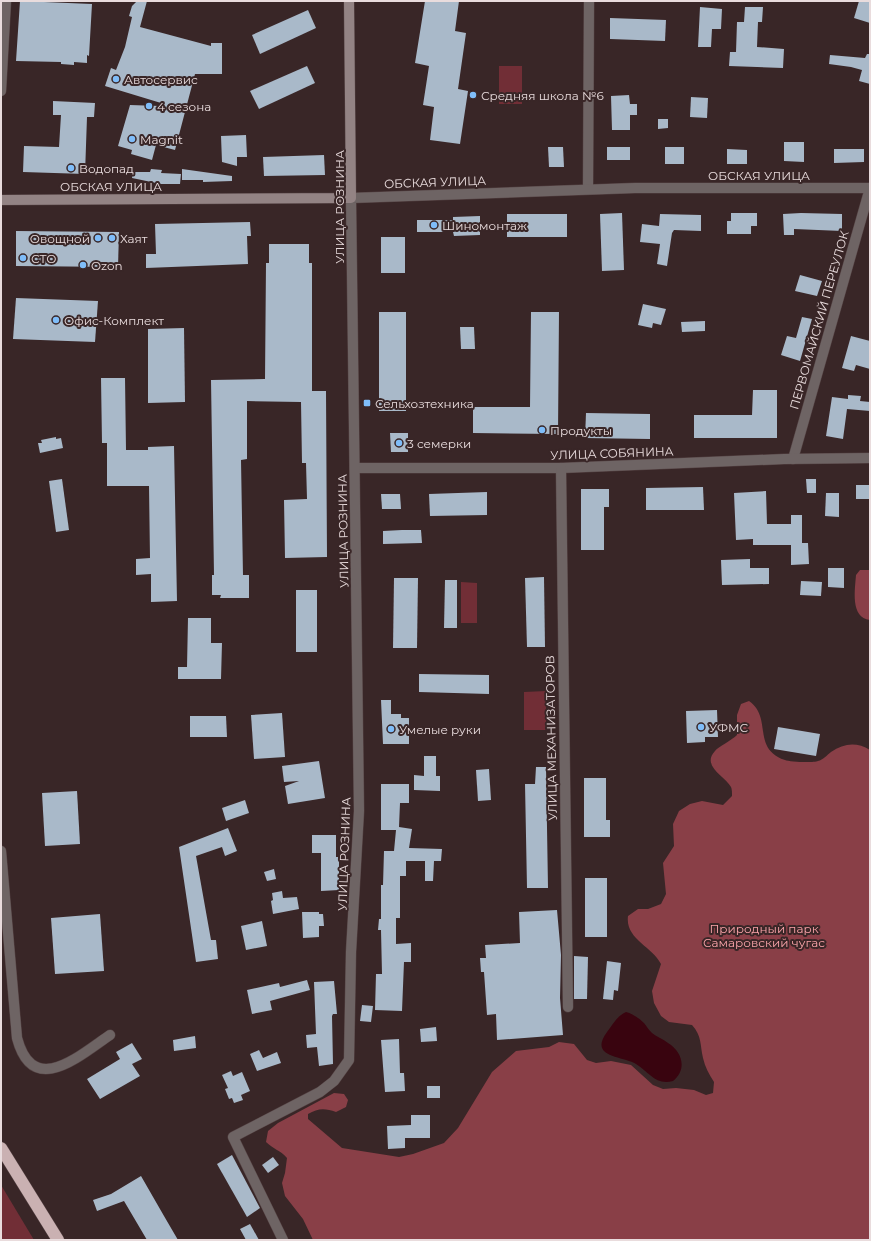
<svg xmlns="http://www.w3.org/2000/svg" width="871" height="1241" viewBox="0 0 871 1241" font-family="Montserrat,sans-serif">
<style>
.green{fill:#712e36}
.forest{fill:#893f47}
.water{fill:#39040f}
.building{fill:#a9b9c9}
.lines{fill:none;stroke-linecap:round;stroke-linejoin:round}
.street-casing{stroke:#554344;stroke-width:11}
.secondary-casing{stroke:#554344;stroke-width:11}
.highway-casing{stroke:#554344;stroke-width:13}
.street{stroke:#6e6464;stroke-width:10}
.secondary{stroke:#938384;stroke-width:10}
.highway{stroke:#cab1b2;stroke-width:12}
.poi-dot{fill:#7fbdf9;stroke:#392627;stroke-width:1.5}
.labels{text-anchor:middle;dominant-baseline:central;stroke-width:4;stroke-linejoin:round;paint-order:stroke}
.poi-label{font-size:12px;fill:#e9dcdd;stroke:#392627;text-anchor:start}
.street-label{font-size:12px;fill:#e9dcdd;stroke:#392627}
.park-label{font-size:12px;fill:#fca4aa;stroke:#392627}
</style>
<rect width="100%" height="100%" fill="#392627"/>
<!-- green -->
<g class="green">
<rect x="499" y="66" width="23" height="38"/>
<polygon points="461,582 477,583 477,623 461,623"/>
<polygon points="546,691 546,730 524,730 524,692"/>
<polygon points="1,1185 34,1240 1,1240"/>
</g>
<!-- forest -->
<g class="forest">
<path d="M860 570H870V620C850 618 855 589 856 575Z"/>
<path d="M749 701C773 718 751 748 785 760 789 762 814 763 818 761 823 760 827 755 831 752 844 743 857 742 870 750V1240H313L303 1219 285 1196 282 1183 285 1173 287 1158C280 1150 273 1149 266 1142L268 1131 278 1123 334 1093 344 1094 348 1100 346 1107 336 1112C325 1108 318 1108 308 1114V1119L342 1148 399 1157 413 1154 444 1143 458 1128 492 1072 516 1051 549 1047 559 1042 574 1044 587 1060 596 1063 611 1061 631 1065 653 1085 663 1089 676 1088 694 1090 706 1095 713 1093 714 1082C709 1074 705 1067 703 1058 700 1045 702 1036 692 1025L669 1022 661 1016 654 1003 652 991 661 964C652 946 625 939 628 916L638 909H648L661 904 666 894 663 863 674 846 673 824 679 811 690 804 702 801 723 805 732 796C732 793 732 789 731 787 725 776 701 766 715 751 718 747 732 740 737 735V715L741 704Z"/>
</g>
<!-- water -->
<path class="water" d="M626 1012C633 1014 639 1018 644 1023 647 1027 649 1030 652 1033 657 1037 663 1039 668 1043 683 1052 687 1070 673 1081 656 1086 649 1072 636 1064 623 1056 588 1058 607 1032 613 1024 617 1016 626 1012Z"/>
<!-- building -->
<g class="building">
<polygon points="20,1 92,4 89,56 87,55 87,63 74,62 74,65 61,64 61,62 16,61"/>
<polygon points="137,1 147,1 140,27 211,46 211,43 222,43 222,74 195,74 175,150 156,145 152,160 131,154 132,150 118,146 130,105 160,106 161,103 105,86 111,68 116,70 125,47 132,17 129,16 132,6"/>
<polygon points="425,1 459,1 455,31 466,33 458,89 468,91 460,144 430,140 434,107 423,105 429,66 415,63"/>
<polygon points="859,1 870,1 870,23 854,18"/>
<polygon points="700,7 722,9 721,29 712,29 711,47 698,47"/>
<polygon points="745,7 763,7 762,22 758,22 757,47 784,49 783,68 729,66 730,52 736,52 737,22 744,22"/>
<polygon points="308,10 316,28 260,54 252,35"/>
<polygon points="610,18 666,20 665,41 610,39"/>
<polygon points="867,54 870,54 870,84 859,81 862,70 851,67 829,64 830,55 865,58"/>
<polygon points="307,66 315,83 259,109 250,91"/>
<polygon points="629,95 630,104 637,104 637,115 630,115 630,130 612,130 611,96"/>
<polygon points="691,97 708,98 707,118 690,117"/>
<polygon points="53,101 95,103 94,117 87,117 85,174 23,172 24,146 59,147 61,115 53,115"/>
<polygon points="658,119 668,119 668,128 658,129"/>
<polygon points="246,135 247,157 237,157 237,166 222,162 221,136"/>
<polygon points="784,142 804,142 804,162 784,161"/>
<polygon points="548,147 563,147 564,167 549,167"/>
<rect x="607" y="147" width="23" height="13"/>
<rect x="665" y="147" width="19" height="17"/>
<polygon points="727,149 747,150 747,164 727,164"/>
<polygon points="834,149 864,149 864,162 834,163"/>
<polygon points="324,155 325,175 264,176 263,157"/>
<polygon points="151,169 162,170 161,173 181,174 180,184 161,184 132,178 133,172 150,172"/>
<polygon points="182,169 232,176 232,181 203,182 203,180 182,180"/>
<polygon points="622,213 624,270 602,271 600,214"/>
<polygon points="731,213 757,213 757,226 751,226 751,234 727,234 727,221 731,221"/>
<polygon points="801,213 842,214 842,231 794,229 794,235 784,235 783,214"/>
<rect x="507" y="214" width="60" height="23"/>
<polygon points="660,214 701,215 701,231 674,230 672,233 667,266 657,264 660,244 640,242 642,224 659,226"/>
<polygon points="480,216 480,235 454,236 453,232 417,232 417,220 453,220 453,217"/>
<polygon points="250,222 251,236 247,236 248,264 146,268 146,254 156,254 155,224"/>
<polygon points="16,231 119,232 118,267 16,266"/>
<rect x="381" y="237" width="24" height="36"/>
<polygon points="269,244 309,244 309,263 312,263 312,391 326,391 327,557 285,558 284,500 307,499 306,463 302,463 301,402 247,401 247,459 241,460 243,575 249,575 249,598 220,598 221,595 212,595 212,575 214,575 211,380 265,379 266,263 269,263"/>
<polygon points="800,275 822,281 817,296 795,291"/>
<polygon points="16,298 98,301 95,342 13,339"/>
<polygon points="643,304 666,309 661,325 653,323 652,328 638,325"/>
<rect x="379" y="312" width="27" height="99"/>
<polygon points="531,312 559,312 558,434 473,433 473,407 530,407"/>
<polygon points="802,317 812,319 800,361 781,355 787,336 796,338"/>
<polygon points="705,321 705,331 682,332 681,322"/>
<polygon points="460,327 474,327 475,349 461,349"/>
<polygon points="184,328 185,402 148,403 148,329"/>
<polygon points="851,336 870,341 870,369 856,365 854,371 842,368"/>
<polygon points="101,378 125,378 126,450 148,450 148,447 174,446 177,601 151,602 151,574 136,575 136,559 150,558 149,486 107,486 107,443 102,443"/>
<polygon points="753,390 777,390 777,438 694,438 694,415 752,415"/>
<polygon points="848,395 861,396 860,401 870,402 870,411 847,409 843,439 826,436 832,397 848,399"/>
<polygon points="586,413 650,414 650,439 585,438"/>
<polygon points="390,433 408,433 408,452 391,452"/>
<polygon points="56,437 56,439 61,438 63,448 40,453 38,443 42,443 41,440"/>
<polygon points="62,479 69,530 56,532 49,481"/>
<polygon points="806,479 816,479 816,493 807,493"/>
<rect x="856" y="485" width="14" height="14"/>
<polygon points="703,487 704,510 646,510 646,488"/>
<polygon points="581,489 609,489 609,507 604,507 604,550 581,550"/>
<polygon points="766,491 767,524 791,524 791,515 802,515 802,543 808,543 809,564 791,565 791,545 753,545 753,539 736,540 734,493"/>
<polygon points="487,492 487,515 430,516 429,494"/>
<polygon points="826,493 839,493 839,517 825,516"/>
<polygon points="381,494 400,494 401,509 382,509"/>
<polygon points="402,530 421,530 422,543 383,544 383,531"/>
<polygon points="750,559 750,568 769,568 769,584 722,585 721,560"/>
<polygon points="828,568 844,568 844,588 828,587"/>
<polygon points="544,577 545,647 527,647 525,578"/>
<polygon points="394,578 418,578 417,648 393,648"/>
<polygon points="445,580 457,580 457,628 444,628"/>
<polygon points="801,581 822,582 821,596 800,595"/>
<rect x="296" y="590" width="21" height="62"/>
<polygon points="188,618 211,618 211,643 222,643 221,679 178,679 178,667 187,667"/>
<polygon points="419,674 489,675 489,694 419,692"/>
<polygon points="381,700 391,700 391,714 401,714 401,718 409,718 409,744 383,744"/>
<polygon points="717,710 718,737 705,737 705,742 687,743 686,711"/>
<polygon points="282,713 285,757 254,759 251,715"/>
<polygon points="190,716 226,716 227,737 190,737"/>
<polygon points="778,727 820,734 816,756 774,749"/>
<polygon points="424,756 436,756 436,776 440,776 440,791 414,790 414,775 424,776"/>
<polygon points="319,761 325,798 288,804 285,786 299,781 284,782 282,766"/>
<polygon points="536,767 546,767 548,888 527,888 525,784 535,784"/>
<polygon points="489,769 491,800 478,801 476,770"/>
<polygon points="584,778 606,778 606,820 610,820 610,837 584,837"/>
<polygon points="381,784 409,784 409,803 400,803 399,827 412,829 409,848 442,849 441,861 434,861 433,881 425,881 425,861 406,861 406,876 400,876 400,918 396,918 396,944 411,943 411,962 404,962 402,1011 375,1010 376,974 382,974 381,930 378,930 379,919 381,919 381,885 383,885 384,851 394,851 396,830 381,830"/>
<polygon points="77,791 80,844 45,846 42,793"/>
<polygon points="245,800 249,813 226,821 222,808"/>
<polygon points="228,828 237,851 225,856 222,847 196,856 211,940 216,940 218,959 196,962 179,847"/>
<polygon points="312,835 336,835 336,857 339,857 339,890 321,891 321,853 312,853"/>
<polygon points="274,869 276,879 267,881 264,872"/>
<rect x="585" y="878" width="22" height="59"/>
<polygon points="282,891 283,898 297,897 299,909 273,914 271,901 273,900 272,893"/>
<polygon points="557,910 561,955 560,998 563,1035 497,1040 496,1014 487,1015 484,972 481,972 480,958 486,958 485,945 520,943 519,912"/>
<polygon points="302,912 319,912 319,914 323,914 324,926 319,926 319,937 303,938"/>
<polygon points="100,914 104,971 55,974 51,918"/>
<polygon points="262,921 267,946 246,950 241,926"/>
<polygon points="574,956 588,957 587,999 574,999"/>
<polygon points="607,961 621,963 618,991 614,990 613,1000 603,999"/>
<polygon points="307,980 310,990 270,1001 272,1010 252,1014 247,990 279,983 280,987"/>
<polygon points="334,981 337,1014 333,1014 332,1016 333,1064 319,1066 317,1047 307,1048 306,1035 316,1034 314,982"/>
<polygon points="362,1005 373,1006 371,1022 360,1021"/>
<polygon points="436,1027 437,1041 421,1042 420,1029"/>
<polygon points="195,1036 196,1048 174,1051 173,1040"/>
<polygon points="399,1039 400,1073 404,1073 405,1091 385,1092 381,1040"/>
<polygon points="132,1043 142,1059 132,1064 140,1076 100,1099 87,1079 120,1059 116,1052"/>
<polygon points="259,1050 263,1058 277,1052 281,1063 257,1071 250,1054"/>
<polygon points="231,1071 233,1076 242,1072 250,1091 241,1095 243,1100 234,1103 232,1098 229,1099 225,1089 228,1088 222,1075"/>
<rect x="427" y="1086" width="13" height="12"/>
<polygon points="411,1115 430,1115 430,1138 405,1138 405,1148 388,1149 387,1126 411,1125"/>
<polygon points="232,1155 260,1208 247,1217 217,1164"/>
<polygon points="273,1157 279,1165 268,1173 262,1165"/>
<polygon points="141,1176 164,1216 178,1240 147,1240 124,1201 97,1211 93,1200 111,1194"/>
<polygon points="250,1224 259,1240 246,1240 240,1229"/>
</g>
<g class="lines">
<!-- street casing -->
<g class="street-casing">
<g id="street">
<polyline points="1,91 6,1"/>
<polyline points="588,189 589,1"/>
<polyline points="793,459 870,188"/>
<polyline points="355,468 561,468 784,459 870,458"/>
<polyline points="561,468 568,1007"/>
<path d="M1 851 17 1038C33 1098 79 1056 110 1035"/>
<polyline points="283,1240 233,1137 320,1092 334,1081 349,1060 351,952 359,811 351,198 635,188 870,188"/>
</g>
</g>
<!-- secondary casing -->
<g class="secondary-casing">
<polyline id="secondary" points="1,200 351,198 349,1"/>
</g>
<!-- highway casing -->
<g class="highway-casing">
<polyline id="highway" points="1,1148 58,1240"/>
</g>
<!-- street -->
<use href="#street" class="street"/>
<!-- secondary -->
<use href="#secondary" class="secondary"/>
<!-- highway -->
<use href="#highway" class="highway"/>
</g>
<!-- markers -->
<g class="poi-dot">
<circle cx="116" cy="79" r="4"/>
<circle cx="473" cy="95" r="4"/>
<circle cx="149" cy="106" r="4"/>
<circle cx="132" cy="139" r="4"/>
<circle cx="71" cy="168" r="4"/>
<circle cx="434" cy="225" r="4"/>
<circle cx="98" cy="238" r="4"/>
<circle cx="112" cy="238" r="4"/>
<circle cx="23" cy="258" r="4"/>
<circle cx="83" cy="265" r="4"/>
<circle cx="56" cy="320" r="4"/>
<rect x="363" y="399" width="8" height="8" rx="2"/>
<circle cx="542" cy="430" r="4"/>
<circle cx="399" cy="443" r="4"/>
<circle cx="701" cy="727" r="4"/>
<circle cx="391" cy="729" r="4"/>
</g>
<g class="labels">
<!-- poi labels -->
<g class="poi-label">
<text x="124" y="79">Автосервис</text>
<text x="481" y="95">Средняя школа №6</text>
<text x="157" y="106">4 сезона</text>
<text x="140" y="139">Magnit</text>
<text x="79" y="168">Водопад</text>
<text x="442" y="225">Шиномонтаж</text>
<text x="90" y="238" text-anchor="end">Овощной</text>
<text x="120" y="238">Хаят</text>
<text x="31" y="258">СТО</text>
<text x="91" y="265">Ozon</text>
<text x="64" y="320">Офис-Комплект</text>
<text x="375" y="403">Сельхозтехника</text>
<text x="550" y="430">Продукты</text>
<text x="407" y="443">3 семерки</text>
<text x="709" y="727">УФМС</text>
<text x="399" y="729">Умелые руки</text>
</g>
<!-- street labels -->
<g class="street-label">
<text x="759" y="175">ОБСКАЯ УЛИЦА</text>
<text transform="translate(435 182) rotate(-2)">ОБСКАЯ УЛИЦА</text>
<text x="111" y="186">ОБСКАЯ УЛИЦА</text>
<text transform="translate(339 207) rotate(-90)">УЛИЦА РОЗНИНА</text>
<text transform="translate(819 320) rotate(-74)">ПЕРВОМАЙСКИЙ ПЕРЕУЛОК</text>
<text transform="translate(612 453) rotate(-2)">УЛИЦА СОБЯНИНА</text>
<text transform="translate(343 531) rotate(-91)">УЛИЦА РОЗНИНА</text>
<text transform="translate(551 738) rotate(-91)">УЛИЦА МЕХАНИЗАТОРОВ</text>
<text transform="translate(344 854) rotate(-88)">УЛИЦА РОЗНИНА</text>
</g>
<!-- park labels -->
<g class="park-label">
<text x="764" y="928">Природный парк<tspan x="764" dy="14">Самаровский чугас</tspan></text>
</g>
</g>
<!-- border -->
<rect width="871" height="1241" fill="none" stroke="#e9dcdd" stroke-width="4"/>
</svg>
